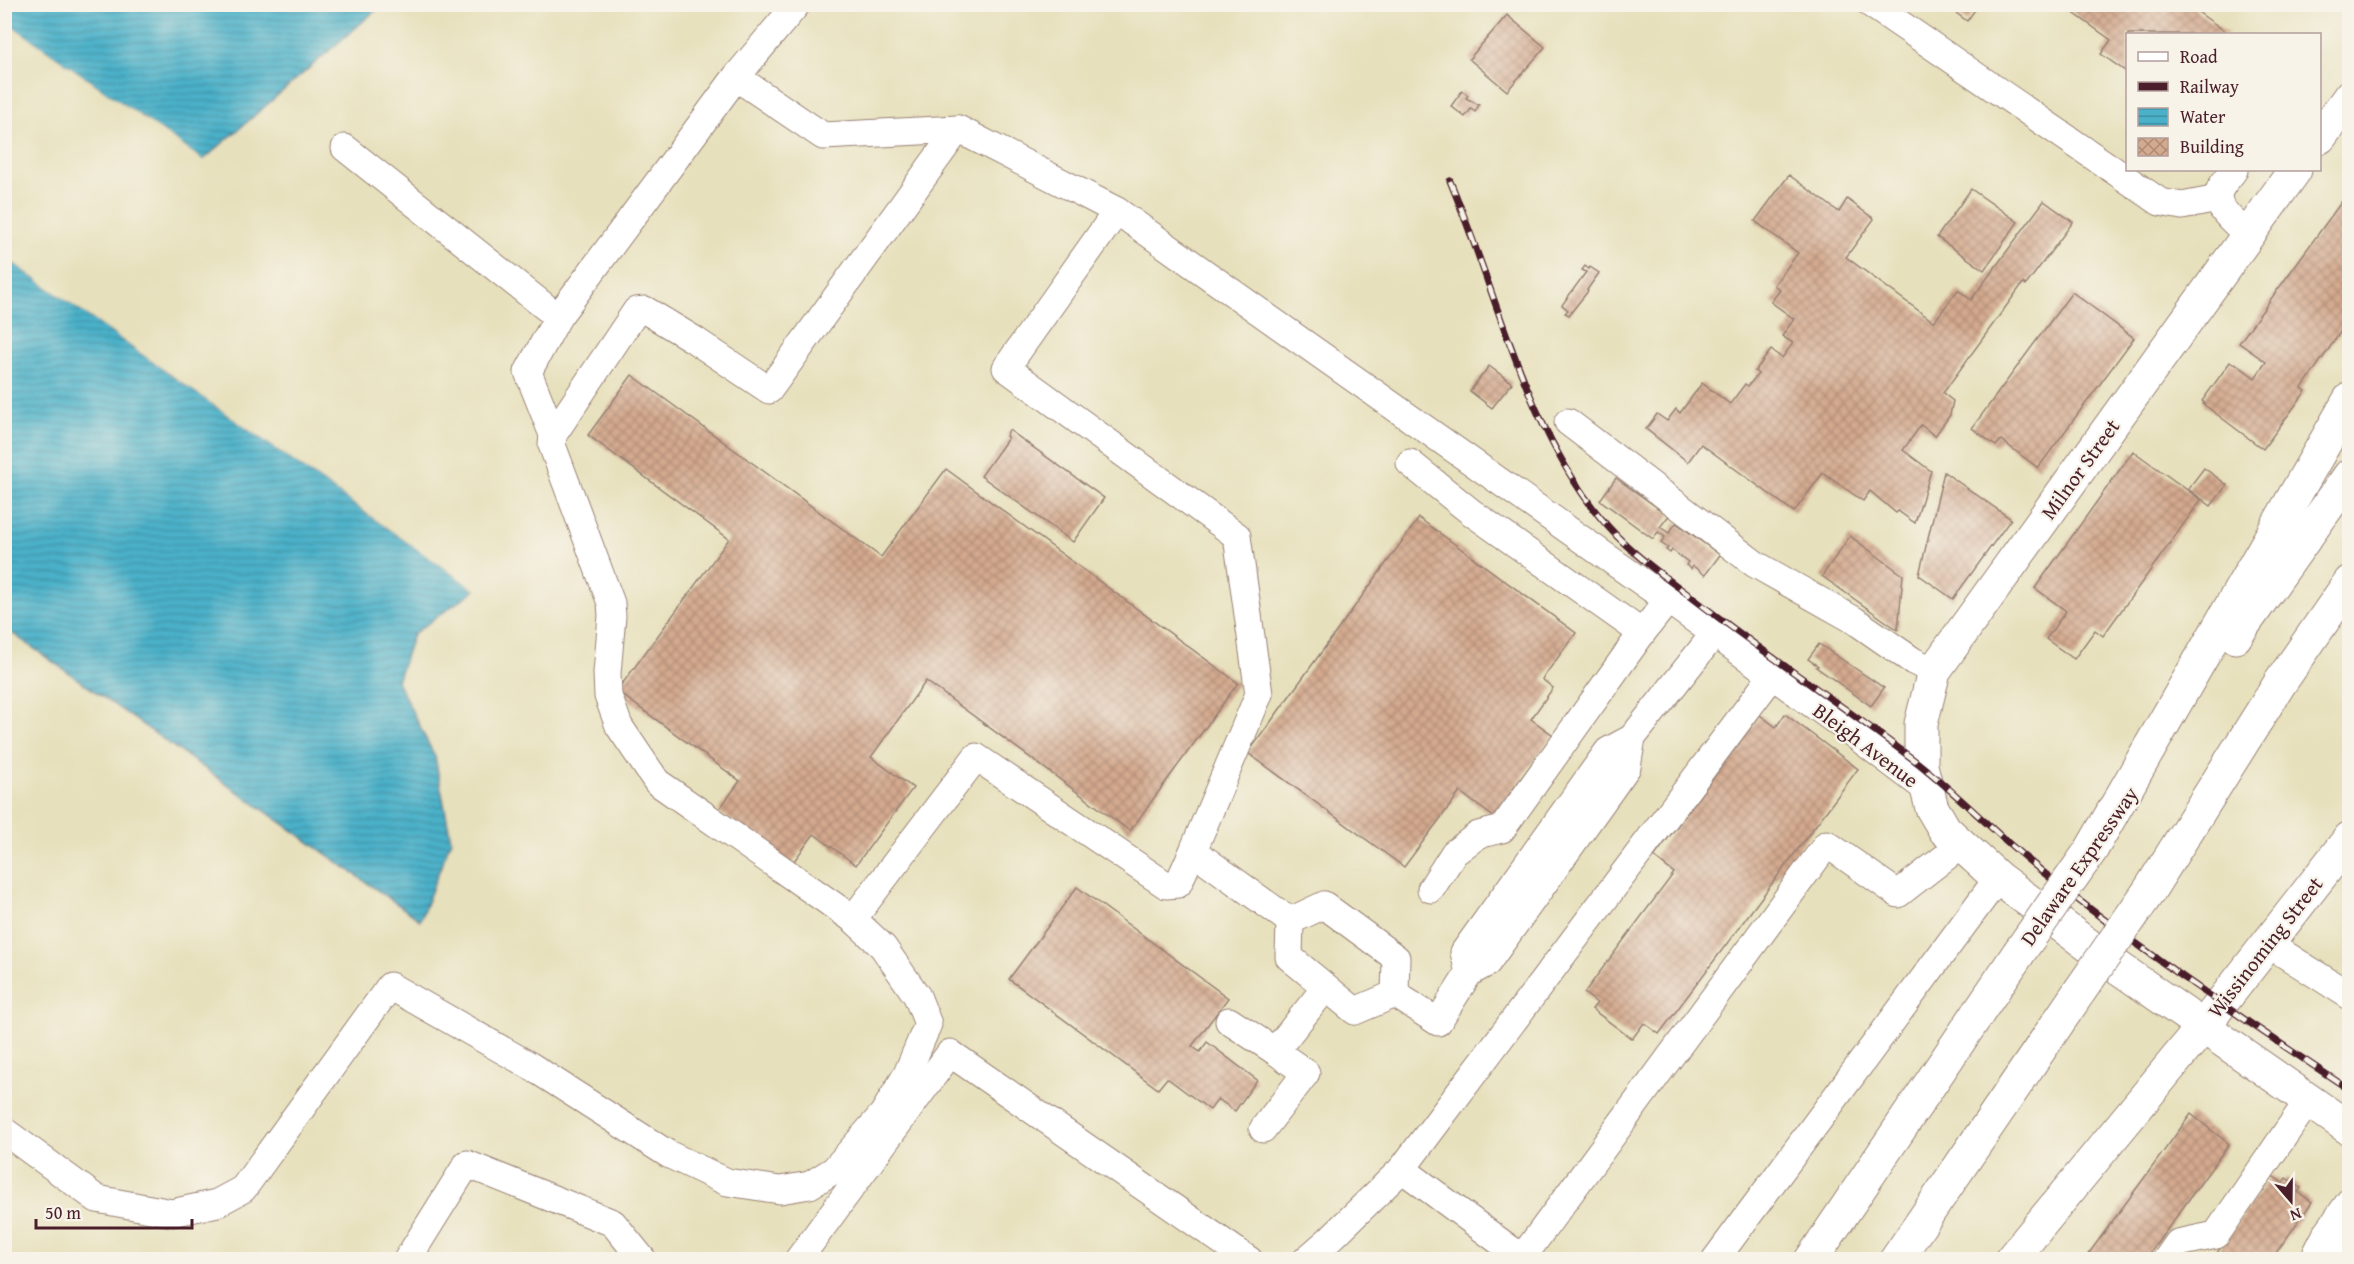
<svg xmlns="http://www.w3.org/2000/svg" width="2354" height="1264" viewBox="0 0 2354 1264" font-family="'Gentium Book Plus',serif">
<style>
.water{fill:url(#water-rules);stroke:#4a687a;stroke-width:1.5}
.pier{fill:#e7e0bc}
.building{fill:url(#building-cross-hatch)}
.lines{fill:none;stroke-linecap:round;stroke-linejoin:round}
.minor-casing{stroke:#988074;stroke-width:29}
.major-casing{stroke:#988074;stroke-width:35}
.highway-casing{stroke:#988074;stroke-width:35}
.minor{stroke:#fff;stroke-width:27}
.major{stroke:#fff;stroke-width:33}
.highway{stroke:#fff;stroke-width:33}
.rail-casing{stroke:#4a1f2b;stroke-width:7}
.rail{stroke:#f7f3e8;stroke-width:4.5;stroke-dasharray:14;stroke-linecap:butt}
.highway-bridge-casing{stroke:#988074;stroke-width:35;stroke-linecap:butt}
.highway-bridge{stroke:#fff;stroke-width:33}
.labels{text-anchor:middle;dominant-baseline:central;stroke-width:4.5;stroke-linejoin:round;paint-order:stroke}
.street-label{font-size:21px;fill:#4a1f2b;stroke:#f7f3e8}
</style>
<defs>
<pattern id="water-rules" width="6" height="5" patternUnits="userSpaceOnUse" patternTransform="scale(1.5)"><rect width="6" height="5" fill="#4ab1c9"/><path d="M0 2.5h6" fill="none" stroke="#408fa3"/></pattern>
<pattern id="building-cross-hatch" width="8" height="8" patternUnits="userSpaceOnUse" patternTransform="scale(1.5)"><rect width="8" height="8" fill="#d4aa8f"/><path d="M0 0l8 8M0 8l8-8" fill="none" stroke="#ae8a75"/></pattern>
</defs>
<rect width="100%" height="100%" fill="#f7f3e8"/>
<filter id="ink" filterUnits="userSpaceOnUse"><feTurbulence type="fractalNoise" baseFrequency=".0167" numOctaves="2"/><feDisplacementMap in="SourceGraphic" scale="12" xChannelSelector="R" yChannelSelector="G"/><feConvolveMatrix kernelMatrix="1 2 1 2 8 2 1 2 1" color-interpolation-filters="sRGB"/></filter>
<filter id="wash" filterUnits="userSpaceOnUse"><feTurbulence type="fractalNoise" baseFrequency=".008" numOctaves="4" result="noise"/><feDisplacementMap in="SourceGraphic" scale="24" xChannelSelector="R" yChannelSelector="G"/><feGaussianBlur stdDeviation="1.35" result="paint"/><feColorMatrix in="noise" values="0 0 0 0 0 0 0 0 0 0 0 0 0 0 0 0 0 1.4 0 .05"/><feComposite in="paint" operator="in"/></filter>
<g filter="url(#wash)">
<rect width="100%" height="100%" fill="#e7e0bc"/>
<!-- water -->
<g class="water">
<polygon points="5,4 382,4 382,5 203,160 5,21"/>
<polygon points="5,257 475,590 413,634 397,681 435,757 451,840 420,920 5,628"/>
</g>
<!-- pier -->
<g class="pier">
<polygon points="5,21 203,160 205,162 201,162 4,25"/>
<polygon points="4,254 475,586 475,590 5,257"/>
</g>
<g id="blocks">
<!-- building -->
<g class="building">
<polygon points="1944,4 1979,4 1967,21"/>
<polygon points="2061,4 2191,4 2197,8 2195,10 2229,34 2128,34 2128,73 2101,54 2111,40"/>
<polygon points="1507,15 1545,47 1507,91 1469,59"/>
<polygon points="1462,91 1468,95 1466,98 1479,105 1475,112 1471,109 1465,117 1451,106"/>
<polygon points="1789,175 1839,212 1847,199 1874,219 1846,257 1934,322 1958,290 1971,300 2044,201 2073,222 2026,285 2023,283 1943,393 1953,401 1950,415 1935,436 1921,425 1903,450 1931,471 1915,523 1898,511 1896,513 1870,491 1863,501 1823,473 1794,512 1701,444 1688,462 1646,429 1657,414 1667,421 1676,409 1680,413 1702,383 1730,404 1745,384 1748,386 1758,374 1755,371 1771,350 1782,358 1793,343 1782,336 1794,319 1771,302 1780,290 1774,285 1798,253 1755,221"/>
<polygon points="1971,189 2018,222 1984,270 1937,237"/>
<polygon points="2350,190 2350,318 2302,388 2306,391 2263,449 2203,404 2205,403 2202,401 2230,362 2233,364 2235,363 2255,378 2266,362 2239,343"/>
<polygon points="1585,266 1589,269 1590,267 1599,273 1587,290 1588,291 1569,315 1565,313 1568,310 1562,305 1586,272 1582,270"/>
<polygon points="2072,292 2134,338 2038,468 2001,440 1996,446 1972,428"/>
<polygon points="1489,366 1512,383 1492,408 1470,391"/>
<polygon points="632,375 881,557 946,469 1238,683 1130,831 926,681 871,757 913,788 856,865 814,834 791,865 718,811 740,781 617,691 729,539 588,435"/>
<polygon points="1009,430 1104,498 1073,542 981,476 1008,438 1006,436"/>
<polygon points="2133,451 2201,500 2103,636 2095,630 2074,659 2046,639 2066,611 2035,588"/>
<polygon points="2204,468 2227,485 2211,506 2188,489"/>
<polygon points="1944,472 2011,519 1953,599 1919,575"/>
<polygon points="1616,478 1662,511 1664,508 1671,513 1660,527 1669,533 1676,523 1720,555 1705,575 1693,566 1691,569 1686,565 1688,562 1672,550 1670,553 1666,550 1668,548 1661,543 1665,537 1658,532 1653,539 1600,500"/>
<polygon points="1419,518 1576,633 1542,679 1553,688 1531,719 1553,735 1508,796 1511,798 1495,818 1460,792 1404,867 1248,753"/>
<polygon points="1850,536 1903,575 1898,630 1822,576"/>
<polygon points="1819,644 1884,688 1871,706 1816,667 1818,666 1808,659"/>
<polygon points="1785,714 1858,769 1659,1034 1644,1023 1632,1039 1592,1009 1597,1003 1584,993 1674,873 1654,857 1760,715 1776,727"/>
<polygon points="1077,887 1228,998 1192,1046 1200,1052 1207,1042 1257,1080 1235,1111 1218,1099 1210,1110 1167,1078 1158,1089 1009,979"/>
<polygon points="2191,1114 2229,1144 2145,1260 2084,1260"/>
<polygon points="2271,1175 2283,1183 2286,1178 2301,1188 2298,1192 2312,1202 2271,1260 2212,1260"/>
</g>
</g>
</g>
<g filter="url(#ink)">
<use href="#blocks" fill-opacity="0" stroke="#988074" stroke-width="1.5"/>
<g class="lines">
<!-- minor casing -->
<g class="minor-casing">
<g id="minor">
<polyline points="797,4 736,77 823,136 958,129"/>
<polyline points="1871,4 2160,202 2182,206 2218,199"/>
<polyline points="345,148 558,317 736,77"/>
<path d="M2234 170C2230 176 2224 182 2220 189 2211 206 2237 224 2248 235"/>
<polyline points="1117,211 1676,606 1840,724 1926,789"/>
<polyline points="1568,422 1755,564 1854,620 1913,661 1934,671"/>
<polyline points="553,435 528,372 558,317"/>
<polyline points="1410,463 1471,512 1642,633 1668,600"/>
<polyline points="1772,676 1402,1169 1522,1258 1827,844 1898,894 1961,845"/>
<polyline points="1632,738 1627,767 1487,963 1469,973 1464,952 1608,751 1632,738 1714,634"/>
<polyline points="1193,851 1259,694 1237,536 1006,368 1117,211 958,129 769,390 693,339 645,310 636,311 553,435 552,445 611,603 612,616 607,673 608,696 619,726 657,782 853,919 976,757 1166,885 1178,884 1193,851 1290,921"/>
<polyline points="1431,889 1454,853 1478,835 1502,829 1642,633"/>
<polyline points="1290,921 1289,957 1355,1011 1395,994"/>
<polyline points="1290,921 1324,905 1396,958 1395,994"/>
<polyline points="2267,943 2350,996"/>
<polyline points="1395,994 1438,1022 1469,973"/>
<polyline points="1229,1021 1275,1051"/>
<polyline points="1263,1129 1306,1073 1275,1051 1326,987"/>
<polyline points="4,1131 97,1199 172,1213 217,1203 243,1189 390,986 529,1065 668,1154 727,1182 780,1190 810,1185 834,1170 883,1114 907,1074 928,1024 917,996 883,947 853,919"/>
<polyline points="2350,1201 2327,1233 2350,1249"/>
<polyline points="407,1260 467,1164 613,1223 643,1260"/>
<polyline points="798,1260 950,1053 1249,1260"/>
<polyline points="1306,1260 1329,1240 1402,1169"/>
<polyline points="1715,1260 1998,878"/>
<polyline points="2166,1260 2178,1243 2216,1235 2308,1101"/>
<polyline points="2313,1260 2327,1233"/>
</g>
</g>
<!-- major casing -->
<g class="major-casing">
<g id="major">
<polyline points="2320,137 2350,96"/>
<polyline points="2295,170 1934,671 1921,724 1921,766 1932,808 1945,830 1998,878 2119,968 2350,1129"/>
<polyline points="2202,1028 2350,838"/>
</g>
</g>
<!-- highway casing -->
<g class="highway-casing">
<g id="highway">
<polyline points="2235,637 2350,475"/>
<polyline points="2091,850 2350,399"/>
<polyline points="2149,891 2280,683 2350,582"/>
<polyline points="1811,1260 2018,954"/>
<polyline points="1896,1260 2079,992"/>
<polyline points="2011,1260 2202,1028"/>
</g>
</g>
<!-- minor -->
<use href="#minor" class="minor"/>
<!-- major -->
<use href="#major" class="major"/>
<!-- highway -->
<use href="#highway" class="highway"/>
<!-- rail casing -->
<g class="rail-casing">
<path id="rail" d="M1450 181C1496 290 1525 425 1600 517 1626 550 1661 574 1694 599 1768 656 1845 707 1918 763 1956 793 1990 828 2027 859 2129 943 2240 1017 2350 1090"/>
</g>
<!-- rail -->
<use href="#rail" class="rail"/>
<!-- highway-bridge casing -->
<g class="highway-bridge-casing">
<g id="highway-bridge">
<polyline points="2018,954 2091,850"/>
<polyline points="2079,992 2149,891"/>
</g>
</g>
<!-- highway-bridge -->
<use href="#highway-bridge" class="highway-bridge"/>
</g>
</g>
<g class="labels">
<!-- street labels -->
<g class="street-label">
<text transform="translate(2080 469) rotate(-54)">Milnor Street</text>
<text transform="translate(1866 745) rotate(37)">Bleigh Avenue</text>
<text transform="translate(2079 866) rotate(-55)">Delaware Expressway</text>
<text transform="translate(2265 947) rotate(-52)">Wissinoming Street</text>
</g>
</g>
<!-- margin -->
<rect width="2354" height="1264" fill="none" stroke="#f7f3e8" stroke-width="24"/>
<!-- legend -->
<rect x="2126" y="33" width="195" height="138" fill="#f7f3e8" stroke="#b29e9c" stroke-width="1.5"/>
<rect x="2138" y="52" width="30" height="9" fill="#ffffff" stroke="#b29e9c" stroke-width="1.5"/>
<text x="2180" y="63" font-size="18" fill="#4a1f2b">Road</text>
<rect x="2138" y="82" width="30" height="9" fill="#4a1f2b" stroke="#b29e9c" stroke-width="1.5"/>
<text x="2180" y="93" font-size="18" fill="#4a1f2b">Railway</text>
<rect x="2138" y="108" width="30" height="18" fill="url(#water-rules)" stroke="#b29e9c" stroke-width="1.5"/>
<text x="2180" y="123" font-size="18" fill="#4a1f2b">Water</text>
<rect x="2138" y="138" width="30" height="18" fill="url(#building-cross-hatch)" stroke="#b29e9c" stroke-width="1.5"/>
<text x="2180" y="153" font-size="18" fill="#4a1f2b">Building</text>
<!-- north arrow -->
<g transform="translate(2291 1201) rotate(160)" stroke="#f7f3e8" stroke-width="4.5" paint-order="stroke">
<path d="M0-4.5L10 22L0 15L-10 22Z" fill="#4a1f2b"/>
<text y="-9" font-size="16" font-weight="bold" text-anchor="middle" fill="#4a1f2b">N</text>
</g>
<!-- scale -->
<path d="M36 1219v9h156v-9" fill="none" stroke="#4a1f2b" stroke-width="3"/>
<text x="45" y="1219" font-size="18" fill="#4a1f2b" stroke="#f7f3e8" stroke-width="4.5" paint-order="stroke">50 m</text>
</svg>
